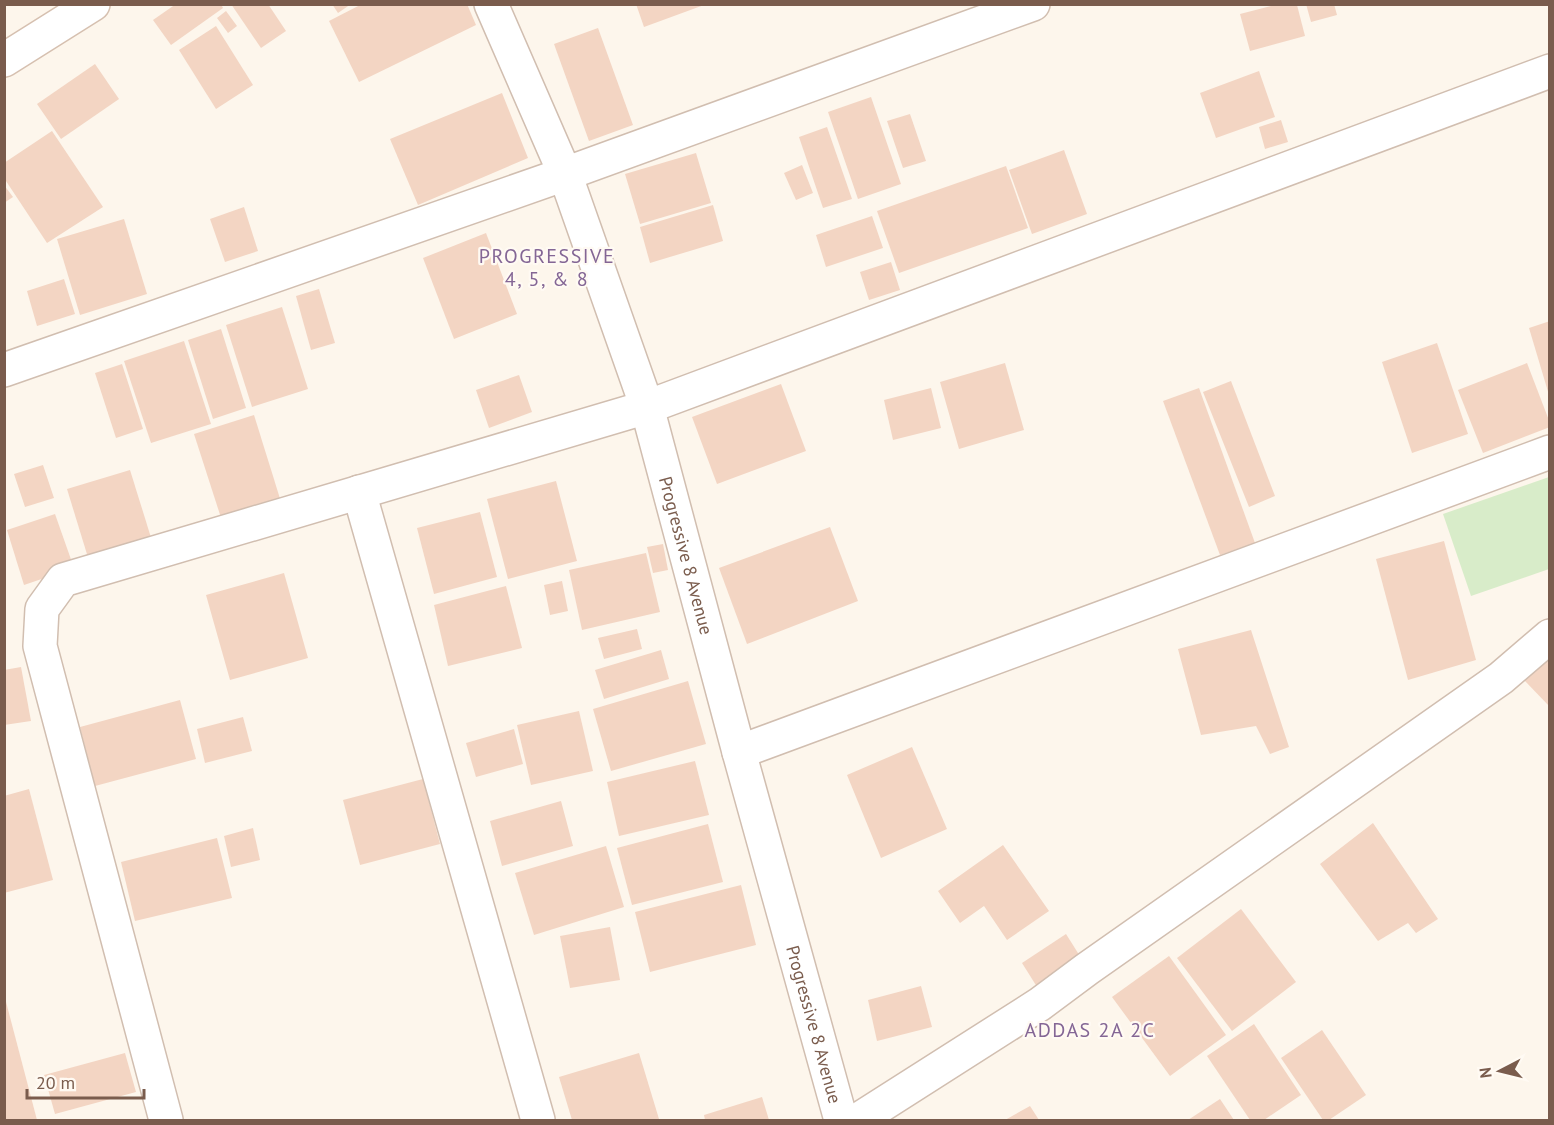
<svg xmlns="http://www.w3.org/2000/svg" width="1554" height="1125" viewBox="0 0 1554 1125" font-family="'PT Sans',sans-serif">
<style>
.green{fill:#d8ecc9}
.building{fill:#f3d5c3}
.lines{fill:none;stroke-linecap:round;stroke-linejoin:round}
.street-casing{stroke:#d1beb0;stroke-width:36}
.secondary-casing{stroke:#d6c0b0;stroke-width:36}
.street{stroke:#fff;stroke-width:33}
.secondary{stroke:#fff;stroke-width:33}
.labels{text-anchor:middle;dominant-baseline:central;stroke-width:4.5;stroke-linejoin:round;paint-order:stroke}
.street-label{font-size:18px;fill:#7a5c4d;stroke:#fffaf3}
.neighbourhood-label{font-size:20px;letter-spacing:1.5px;fill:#846695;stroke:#fffaf3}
</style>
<rect width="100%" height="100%" fill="#fdf6ec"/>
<!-- green -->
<polygon class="green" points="1549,477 1549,569 1471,596 1443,514"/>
<!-- building -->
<g class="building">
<polygon points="176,4 221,4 223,8 171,45 153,20"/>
<polygon points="231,4 268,4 286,31 261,48"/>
<polygon points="332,4 351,4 338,13"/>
<polygon points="362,4 467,4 476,25 359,82 329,21"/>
<polygon points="636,4 704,4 704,5 644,27"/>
<polygon points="1306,4 1334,4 1337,15 1311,22"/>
<polygon points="1275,5 1297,5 1305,36 1250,51 1240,14"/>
<polygon points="226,11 237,26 228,33 217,18"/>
<polygon points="216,26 253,85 216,109 179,50"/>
<polygon points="598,28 633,125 589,141 554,44"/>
<polygon points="95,64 119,99 61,139 37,104"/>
<polygon points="1259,71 1275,117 1216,138 1200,93"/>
<polygon points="502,93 528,158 418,205 390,139"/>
<polygon points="871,97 901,184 858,199 828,112"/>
<polygon points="910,114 926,161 903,168 887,121"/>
<polygon points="1281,120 1288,142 1265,149 1259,127"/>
<polygon points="827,127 852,199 823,208 799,137"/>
<polygon points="52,131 103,207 47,243 4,178 4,163"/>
<polygon points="1064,150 1087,214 1032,234 1009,170"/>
<polygon points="696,153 711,203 640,224 625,174"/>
<polygon points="802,165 813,193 796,200 784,173"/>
<polygon points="1006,166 1028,228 899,273 877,211"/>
<polygon points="4,185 13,197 4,203"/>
<polygon points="713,205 723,241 650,263 640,227"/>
<polygon points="244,207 258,251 225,262 210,219"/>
<polygon points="872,216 883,248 826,267 816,235"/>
<polygon points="124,219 147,294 80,315 57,239"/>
<polygon points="486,233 517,314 454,339 423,258"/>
<polygon points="891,262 900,290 869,300 860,272"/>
<polygon points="64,279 75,314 37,326 27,291"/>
<polygon points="319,289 335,343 311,350 296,296"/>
<polygon points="282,307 308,389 252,407 226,325"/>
<polygon points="1550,321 1550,394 1549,395 1529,328"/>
<polygon points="221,329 246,408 213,419 188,340"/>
<polygon points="184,341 211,424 151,443 124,361"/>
<polygon points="1437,343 1468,434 1412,453 1382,362"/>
<polygon points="1005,363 1024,430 959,449 940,382"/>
<polygon points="1527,363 1550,423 1550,427 1483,453 1458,390"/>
<polygon points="122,364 143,429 116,438 95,373"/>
<polygon points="519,375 532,412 489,428 476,390"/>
<polygon points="1231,381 1275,496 1249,507 1203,392"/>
<polygon points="781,384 806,451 717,484 692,417"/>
<polygon points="931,388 941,428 893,440 884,400"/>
<polygon points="1199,388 1255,543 1220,555 1163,401"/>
<polygon points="254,415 282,505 223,524 194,434"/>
<polygon points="43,465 54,498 25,507 14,474"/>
<polygon points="130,470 153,544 90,564 67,489"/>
<polygon points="556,481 577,561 508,579 487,499"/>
<polygon points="480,512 497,577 434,594 417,528"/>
<polygon points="55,514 74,568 24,585 7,530"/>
<polygon points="830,527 858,601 747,644 719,568"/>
<polygon points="1444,541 1476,660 1408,680 1376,559"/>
<polygon points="663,544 668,570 653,573 647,547"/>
<polygon points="646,553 660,612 582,630 569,570"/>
<polygon points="284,573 308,658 230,680 206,595"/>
<polygon points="562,581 568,611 550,615 544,585"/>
<polygon points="506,586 522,648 448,666 434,605"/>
<polygon points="637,629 642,649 604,659 598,638"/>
<polygon points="1251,630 1289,747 1270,754 1256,726 1201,735 1178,649"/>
<polygon points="661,650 669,679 604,699 595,670"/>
<polygon points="1550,652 1550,707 1522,678"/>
<polygon points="21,667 31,721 4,725 4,670"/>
<polygon points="688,681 706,744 611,771 593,709"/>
<polygon points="180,700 196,759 95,786 80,727"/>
<polygon points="579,711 593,771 531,785 517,725"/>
<polygon points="243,717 252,751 205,763 197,729"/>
<polygon points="514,729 523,764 476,777 466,743"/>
<polygon points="912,747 947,829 881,858 847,775"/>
<polygon points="695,761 709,815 619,836 607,782"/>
<polygon points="423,779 440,844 360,865 343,800"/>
<polygon points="29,789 53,880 4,893 4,796"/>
<polygon points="561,801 573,846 502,866 490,821"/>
<polygon points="1373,823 1438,919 1416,933 1408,923 1378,941 1320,864"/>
<polygon points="708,824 723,882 632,905 617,848"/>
<polygon points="253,828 260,860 231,867 224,836"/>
<polygon points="217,838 232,898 135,921 121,862"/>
<polygon points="1003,845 1049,911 1007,940 984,906 960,923 938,891"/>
<polygon points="606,846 624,907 534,935 515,873"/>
<polygon points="741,885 756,945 650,972 635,912"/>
<polygon points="1241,909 1296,982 1232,1031 1177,958"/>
<polygon points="610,927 620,980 570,988 560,936"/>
<polygon points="1066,934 1083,961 1039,990 1022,963"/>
<polygon points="1169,956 1226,1035 1170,1076 1112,997"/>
<polygon points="921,986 932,1027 877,1041 868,1000"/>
<polygon points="4,998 5,998 37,1120 4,1120"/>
<polygon points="1254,1024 1301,1095 1264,1120 1250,1120 1207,1056"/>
<polygon points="1322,1030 1366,1095 1329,1120 1323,1120 1281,1058"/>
<polygon points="125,1053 136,1092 55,1114 44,1075"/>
<polygon points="639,1053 659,1119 572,1120 559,1077"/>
<polygon points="762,1097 769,1120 705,1120 704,1115"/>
<polygon points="1220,1099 1234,1120 1188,1120"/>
<polygon points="1030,1106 1039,1120 1005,1120"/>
</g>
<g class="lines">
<!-- street casing -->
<g class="street-casing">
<g id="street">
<path id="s1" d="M491 4 565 174 647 407 739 752 841 1120"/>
<polyline points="4,370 565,174 1033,4"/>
<polyline points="359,492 538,1120"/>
<polyline points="739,752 1550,452"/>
<polyline points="166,1120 40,646 42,609 63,580 647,407 1550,71"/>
<polyline points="858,1120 1040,1004 1087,969 1501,678 1550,636"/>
</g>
</g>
<!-- secondary casing -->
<g class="secondary-casing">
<polyline id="secondary" points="4,60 93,4"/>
</g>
<!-- street -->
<use href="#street" class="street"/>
<!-- secondary -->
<use href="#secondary" class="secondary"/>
</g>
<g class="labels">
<!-- street labels -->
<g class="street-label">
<text stroke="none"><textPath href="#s1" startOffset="586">Progressive 8 Avenue</textPath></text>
<text stroke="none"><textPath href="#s1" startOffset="1072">Progressive 8 Avenue</textPath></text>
</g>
<!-- neighbourhood labels -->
<g class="neighbourhood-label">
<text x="547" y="256">PROGRESSIVE<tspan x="547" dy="23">4, 5, &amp; 8</tspan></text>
<text x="1090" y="1030">ADDAS 2A 2C</text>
</g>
</g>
<!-- border -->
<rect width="1554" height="1125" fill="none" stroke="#7a5c4d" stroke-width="12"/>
<!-- north arrow -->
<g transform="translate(1500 1071) rotate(263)" stroke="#fffaf3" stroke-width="4.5" paint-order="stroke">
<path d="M0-4.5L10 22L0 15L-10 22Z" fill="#7a5c4d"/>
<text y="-9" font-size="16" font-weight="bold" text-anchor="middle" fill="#7a5c4d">N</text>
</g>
<!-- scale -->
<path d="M27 1089v9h117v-9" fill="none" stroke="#7a5c4d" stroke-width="3"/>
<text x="36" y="1089" font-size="18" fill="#7a5c4d" stroke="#fffaf3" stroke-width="4.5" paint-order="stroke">20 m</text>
</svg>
